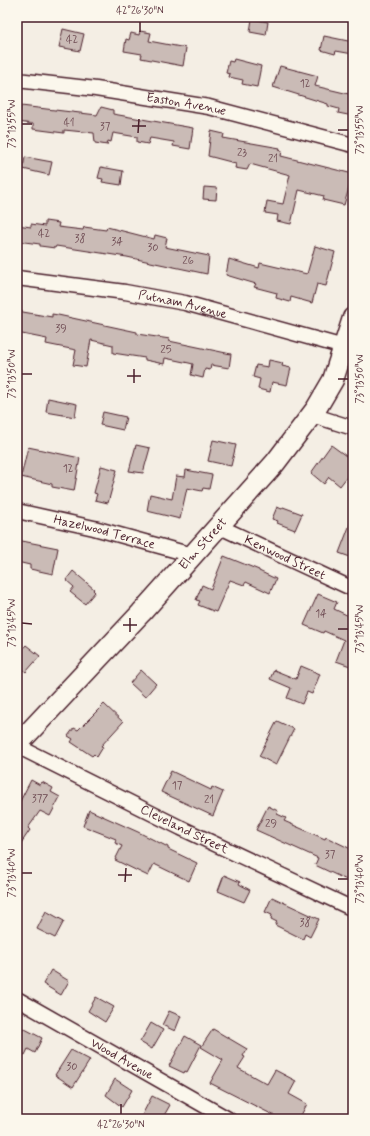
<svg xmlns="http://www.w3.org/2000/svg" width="370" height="1136" viewBox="0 0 370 1136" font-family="Mynerve,sans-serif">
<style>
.building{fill:#cabbb6;stroke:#4a1f2b}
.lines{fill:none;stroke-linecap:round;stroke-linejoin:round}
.street-casing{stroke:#4a1f2b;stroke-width:17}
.secondary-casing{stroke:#4a1f2b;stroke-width:23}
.street{stroke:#fbf7ec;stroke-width:14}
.secondary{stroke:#fbf7ec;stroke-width:20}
.ticks{fill:none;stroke:#4a1f2b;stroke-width:1.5}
.labels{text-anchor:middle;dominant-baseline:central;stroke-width:3;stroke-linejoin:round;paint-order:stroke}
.number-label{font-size:11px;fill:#6a464e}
.street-label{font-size:13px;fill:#4a1f2b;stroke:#fbf7ec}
.neatline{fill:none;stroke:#4a1f2b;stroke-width:1.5}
.ticks-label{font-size:10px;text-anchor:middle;fill:#4a1f2b}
</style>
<rect width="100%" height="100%" fill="#f4eee4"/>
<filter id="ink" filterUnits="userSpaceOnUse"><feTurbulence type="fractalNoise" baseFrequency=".025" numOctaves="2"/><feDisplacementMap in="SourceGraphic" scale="8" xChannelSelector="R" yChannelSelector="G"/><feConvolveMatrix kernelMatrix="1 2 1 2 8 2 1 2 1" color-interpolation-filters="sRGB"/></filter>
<g filter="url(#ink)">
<!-- building -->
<g class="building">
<polygon points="252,19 268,22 266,35 250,32"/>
<polygon points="63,29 84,34 80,51 59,47"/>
<polygon points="140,31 151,33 149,41 186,48 183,66 141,58 142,54 124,51 126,39 129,40 131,33 139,35"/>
<polygon points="324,36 353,42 353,54 336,51 335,54 321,50"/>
<polygon points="234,59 261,66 257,87 242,84 243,80 229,77 230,74 226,73 229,61 233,62"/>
<polygon points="280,66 318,76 315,86 353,95 353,116 338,113 339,109 328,106 328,104 273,87"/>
<polygon points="21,106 97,115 101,107 113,110 113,114 193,128 190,149 173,146 174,142 150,138 148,144 137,142 137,137 113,133 111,142 108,141 107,145 95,143 94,133 64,130 64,133 33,129 33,124 18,122"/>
<polygon points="211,131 224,134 223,138 280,148 279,150 282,151 281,156 353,174 344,205 323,200 324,196 299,190 291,224 277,221 278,215 265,213 267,201 283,204 290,175 250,164 247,170 235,168 236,164 231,163 231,162 208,156"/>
<polygon points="25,157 52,162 49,175 23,169"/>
<polygon points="101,167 123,171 121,185 102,182 103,179 98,178"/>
<polygon points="204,187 217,188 216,200 203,199"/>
<polygon points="45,221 59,223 58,227 83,230 84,227 106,230 107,227 154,239 155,235 167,238 165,247 209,256 207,274 127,257 56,246 55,248 40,246 40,244 17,241 17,225 31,227 31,224 45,226"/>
<polygon points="315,246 335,252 326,286 317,284 312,303 291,297 290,302 276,298 277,293 254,287 256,284 226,275 229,259 259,268 260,263 307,274"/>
<polygon points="17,311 52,317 52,314 58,315 137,332 137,334 170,339 169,341 231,354 229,368 211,365 210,370 205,369 203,378 191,375 193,364 189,363 165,358 164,364 145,360 145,358 113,353 113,345 91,340 86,367 73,365 76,350 46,344 47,339 17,333"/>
<polygon points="269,360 283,363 282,366 291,368 287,385 272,382 270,392 258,389 260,379 253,377 256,365 268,367"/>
<polygon points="48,398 77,404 75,417 46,412"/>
<polygon points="103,412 126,417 123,430 100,425"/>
<polygon points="213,440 236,445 231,466 208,461"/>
<polygon points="136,445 150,448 143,473 129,471"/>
<polygon points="331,445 353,461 353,469 340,486 329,477 324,484 311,473"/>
<polygon points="28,447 80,458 74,491 52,487 52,484 21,477"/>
<polygon points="101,466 117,470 108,503 95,500 97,494 94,493"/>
<polygon points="186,470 212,475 209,489 203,488 202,491 187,488 180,519 147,511 150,494 172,499 176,476 185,477"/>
<polygon points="277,507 282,509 283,507 302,514 295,530 277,523 278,521 272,519"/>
<polygon points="352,519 353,519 353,558 339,553"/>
<polygon points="17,540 58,548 53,574 30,569 30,565 17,562"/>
<polygon points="224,556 259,570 259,571 276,579 270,593 246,582 244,585 230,580 216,612 198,605 200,601 196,600 202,585 211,589"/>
<polygon points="73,571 94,589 93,590 95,592 85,604 70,592 74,587 66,580"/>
<polygon points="318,594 337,602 334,609 353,618 353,667 336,661 344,640 324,631 323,633 304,625"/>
<polygon points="26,645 40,656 26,672 17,664 17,655"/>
<polygon points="301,666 320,674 312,694 307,692 302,704 287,698 291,688 270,679 274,670 296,679"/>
<polygon points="141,670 156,684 145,697 130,683"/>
<polygon points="104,704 123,722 101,746 103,747 97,757 94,754 92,756 71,742 73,739 68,736 74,728 78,730"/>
<polygon points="277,721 294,729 276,765 259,756"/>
<polygon points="171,771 211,790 212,787 223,792 213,816 161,792"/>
<polygon points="31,780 40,785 42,782 53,788 51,792 60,797 50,816 40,811 28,828 30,830 17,849 17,807"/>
<polygon points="268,806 278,811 277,814 286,818 284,821 325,839 326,837 353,850 353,883 315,865 318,858 256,830"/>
<polygon points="89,810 138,832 168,847 168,849 197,863 189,881 154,864 148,876 115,860 122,846 115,843 116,839 83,826"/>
<polygon points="224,875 240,882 239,884 250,890 244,902 218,891"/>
<polygon points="272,897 319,919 310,937 305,934 303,939 275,925 277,922 271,919 272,915 265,912"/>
<polygon points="46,911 64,921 55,938 37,929"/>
<polygon points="51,970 69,981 61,995 43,984"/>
<polygon points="96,997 114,1007 105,1022 88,1011"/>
<polygon points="169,1011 181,1016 175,1031 162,1025"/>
<polygon points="151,1023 163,1030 152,1049 140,1042"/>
<polygon points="23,1028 42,1038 35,1053 28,1049 25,1055 17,1051 17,1039"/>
<polygon points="213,1029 247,1049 243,1056 245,1057 238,1068 267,1084 275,1070 296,1081 289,1094 307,1104 299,1119 281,1119 210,1083 223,1060 201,1047"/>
<polygon points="185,1036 201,1045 187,1072 185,1071 184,1073 169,1066"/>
<polygon points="71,1050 90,1060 73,1087 55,1075"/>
<polygon points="115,1079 132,1090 122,1107 106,1095"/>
<polygon points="152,1096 170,1105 162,1119 140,1119"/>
</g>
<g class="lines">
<!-- street casing -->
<g class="street-casing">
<g id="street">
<path id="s1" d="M17 80 96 89 209 107 353 145"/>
<path id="s2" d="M17 278 125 292 185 303 344 347"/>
<polyline points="312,415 353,428"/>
<path id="s3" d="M17 511 94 528 192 555"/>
<path id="s4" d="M218 526 353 589"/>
<path id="s5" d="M17 746 181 828 353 909"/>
<path id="s6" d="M17 999 228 1119"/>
</g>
</g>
<!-- secondary casing -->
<g class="secondary-casing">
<g id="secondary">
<path id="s7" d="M17 745 141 613 275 463 316 409 333 380 353 318"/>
</g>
</g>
<!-- street -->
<use href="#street" class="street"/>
<!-- secondary -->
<use href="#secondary" class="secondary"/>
</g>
</g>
<!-- ticks -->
<path class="ticks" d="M140 32V22M22 124H32M132 126H146M338 130H348M138 133 139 119M22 374H32M127 376H141M338 379H348M134 383V369M22 623 32 624M123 625H137M338 629H348M130 632V618M22 873H32M118 875H132M338 879H348M125 882 126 868M121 1114V1104"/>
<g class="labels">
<!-- number labels -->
<g class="number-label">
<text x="72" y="40">42</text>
<text x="305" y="84">12</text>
<text x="69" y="123">41</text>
<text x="105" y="127">37</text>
<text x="242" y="153">23</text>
<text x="273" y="159">21</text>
<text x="44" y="234">42</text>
<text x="80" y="239">38</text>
<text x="117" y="242">34</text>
<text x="153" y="248">30</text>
<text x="188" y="261">26</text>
<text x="61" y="329">39</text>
<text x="166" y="350">25</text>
<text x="68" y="469">12</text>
<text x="321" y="614">14</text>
<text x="177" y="786">17</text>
<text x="40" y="799">377</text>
<text x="209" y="800">21</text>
<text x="271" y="824">29</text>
<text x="330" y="855">37</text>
<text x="305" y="923">38</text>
<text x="72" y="1067">30</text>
</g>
<!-- street labels -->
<g class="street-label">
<text stroke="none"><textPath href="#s1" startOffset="171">Easton Avenue</textPath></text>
<text stroke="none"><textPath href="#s2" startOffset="168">Putnam Avenue</textPath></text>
<text stroke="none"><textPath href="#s3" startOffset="90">Hazelwood Terrace</textPath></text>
<text stroke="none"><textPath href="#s7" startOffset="274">Elm Street</textPath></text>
<text stroke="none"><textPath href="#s4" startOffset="74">Kenwood Street</textPath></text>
<text stroke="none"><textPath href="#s5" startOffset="187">Cleveland Street</textPath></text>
<text stroke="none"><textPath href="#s6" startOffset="121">Wood Avenue</textPath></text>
</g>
</g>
<!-- margin -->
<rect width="370" height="1136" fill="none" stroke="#fbf7ec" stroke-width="44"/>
<rect x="22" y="22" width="326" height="1092" class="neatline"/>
<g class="ticks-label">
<text x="140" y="14">42°26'30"N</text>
<text transform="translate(11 124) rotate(-90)" y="4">73°13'55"W</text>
<text transform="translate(359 130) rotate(-90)" y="4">73°13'55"W</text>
<text transform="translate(11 374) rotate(-90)" y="4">73°13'50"W</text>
<text transform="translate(359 379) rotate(-90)" y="4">73°13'50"W</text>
<text transform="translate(11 623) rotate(-90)" y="4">73°13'45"W</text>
<text transform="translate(359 629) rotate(-90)" y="4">73°13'45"W</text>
<text transform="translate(11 873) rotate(-90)" y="4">73°13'40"W</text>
<text transform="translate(359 879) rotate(-90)" y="4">73°13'40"W</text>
<text x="121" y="1128">42°26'30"N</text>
</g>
</svg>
